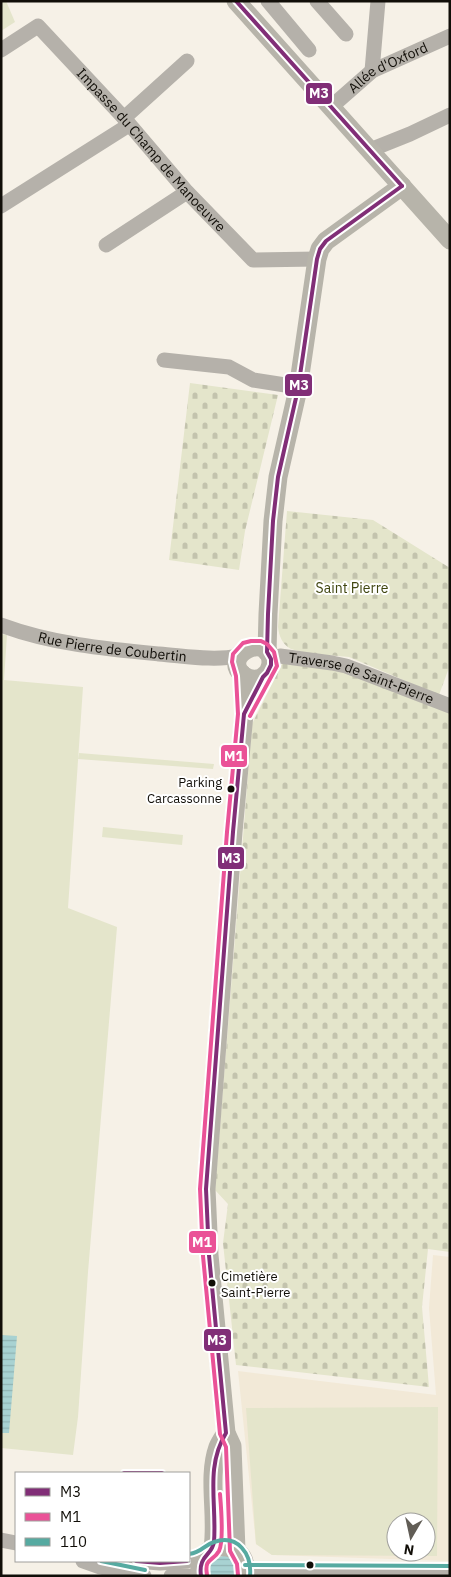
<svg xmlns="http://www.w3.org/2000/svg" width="451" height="1577" viewBox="0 0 451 1577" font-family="'IBM Plex Sans',sans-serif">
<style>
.built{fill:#f2e9d7;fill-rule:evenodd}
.green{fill:#e4e5cb;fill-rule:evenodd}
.cemetery{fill:url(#cemetery-stones)}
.water{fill:url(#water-rules)}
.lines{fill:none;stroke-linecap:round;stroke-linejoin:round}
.minor{stroke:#b5b1aa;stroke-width:15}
.major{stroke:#b7b4aa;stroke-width:19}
.bus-1-casing{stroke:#fff;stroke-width:8}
.bus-2-casing{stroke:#fff;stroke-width:8}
.bus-3-casing{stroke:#fff;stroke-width:8}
.bus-1{stroke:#812e77;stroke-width:4}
.bus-2{stroke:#ea5297;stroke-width:4}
.bus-3{stroke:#56aaa1;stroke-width:4}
.bus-dot{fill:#110e08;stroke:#fff;stroke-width:2}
.labels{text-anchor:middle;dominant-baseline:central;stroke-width:4;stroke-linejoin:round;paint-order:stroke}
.bus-label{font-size:13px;fill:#110e08;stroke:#fff;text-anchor:end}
.street-label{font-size:14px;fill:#110e08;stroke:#fff}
.park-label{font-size:14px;fill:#404610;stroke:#fff}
.line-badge{stroke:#fff;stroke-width:2}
.badge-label{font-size:14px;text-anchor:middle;font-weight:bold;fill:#fff}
</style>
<defs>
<pattern id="cemetery-stones" width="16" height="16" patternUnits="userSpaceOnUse" patternTransform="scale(1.25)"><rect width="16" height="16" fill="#e4e5cb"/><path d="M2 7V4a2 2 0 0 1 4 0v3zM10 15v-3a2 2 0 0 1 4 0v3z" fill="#c3c3ad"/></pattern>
<pattern id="water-rules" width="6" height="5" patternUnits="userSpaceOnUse" patternTransform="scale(1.25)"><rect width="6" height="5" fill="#a8d2d2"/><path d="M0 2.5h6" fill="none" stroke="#90b3b3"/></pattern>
</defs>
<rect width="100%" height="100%" fill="#f6f1e7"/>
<!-- built -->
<path class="built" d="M433 1255 450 1257V1561L272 1555 256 1544 238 1371 436 1395 429 1308ZM396 1522H426V1552H396Z"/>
<!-- green -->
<g class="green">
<polygon points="1,1 6,1 15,22 1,31"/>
<polygon points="1,634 7,635 4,680 83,687 68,908 117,927 88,1272 78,1417 73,1455 1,1448"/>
<polygon points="79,753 214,764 213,769 78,759"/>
<polygon points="103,827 183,835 182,845 102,837"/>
<path d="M438 1407 437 1556 272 1555 256 1544 246 1408ZM396 1522H426V1552H396Z"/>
</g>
<!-- cemetery -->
<g class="cemetery">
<polygon points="190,383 278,395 245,531 239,570 169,560"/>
<path d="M287 511 373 520 450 568V665L439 695 349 657 304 653C300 650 296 651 291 649 282 644 279 636 278 627Z"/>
<polygon points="283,662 337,666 450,709 450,1252 428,1249 422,1307 429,1387 236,1365 223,1243 228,1204 215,1190 252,724"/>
</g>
<!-- water -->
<g class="water">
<polygon points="1,1335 17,1336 9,1433 1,1433"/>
<path d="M226 1555C233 1561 237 1566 234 1576H208L209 1560Z"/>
</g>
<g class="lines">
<!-- minor -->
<g class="minor">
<polyline points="268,1 309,50"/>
<polyline points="317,1 346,34"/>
<path id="s1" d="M1 50 38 26 124 118 187 192 253 260 317 259"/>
<polyline points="372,71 378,1"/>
<path id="s2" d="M331 107 372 71 450 36"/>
<polyline points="124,118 187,61"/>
<polyline points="370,150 410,134 450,115"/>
<polyline points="1,206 129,125"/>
<polyline points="106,245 187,192"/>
<polyline points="164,360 229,367 253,380 298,387"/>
<path id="s3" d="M1 625C52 644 106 649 159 654 186 656 213 661 239 656"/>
<path id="s4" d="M271 659 280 656 332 663 346 666 450 706"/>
<polyline points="1,1540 16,1543"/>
<polyline points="83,1561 100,1567 144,1576"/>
<polyline points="136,1561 160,1563 187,1561"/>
<polyline points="245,1571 450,1572"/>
<polyline points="171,1576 189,1576"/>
</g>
<!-- major -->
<g class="major">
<polyline points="236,1 450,240"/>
<polyline points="267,652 268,614 273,521 278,477 298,389 317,259 320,249 326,241 402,186"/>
<path d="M244 713C250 702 255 689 262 678 264 675 268 674 269 670 270 668 271 664 271 662 270 630 218 655 244 676 250 680 257 680 263 677"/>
<path d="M213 1548C218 1515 207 1478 218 1447 220 1442 223 1438 226 1433"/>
<polyline points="236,1550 232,1446 226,1433 209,1255 206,1189 233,832 244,714 242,674"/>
<path d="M201 1576C191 1538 253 1536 244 1576"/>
</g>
<!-- bus-1 casing -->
<g class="bus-1-casing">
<g id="bus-1">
<polyline points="236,1 402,186"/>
<polyline points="124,1473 162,1473"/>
<polyline points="136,1561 160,1563 187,1561"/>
<path d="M201 1576C198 1555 212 1556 214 1542 217 1504 205 1467 226 1433L209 1255 206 1189 233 832 244 714 263 677 267 673 271 665V659L267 652 268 614 273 521 278 477 298 389 317 259 320 249 326 241 402 186"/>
</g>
</g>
<!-- bus-2 casing -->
<g class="bus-2-casing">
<g id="bus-2">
<path d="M207 1575C204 1557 213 1562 219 1551 224 1541 221 1506 220 1494"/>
<polyline points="238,1575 237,1564 230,1551 226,1447 220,1434 203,1256 200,1189 227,832 238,714 236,676 232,662 233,654 243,643 251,641 261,641 267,644 274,652 277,666 250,716"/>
</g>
</g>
<!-- bus-3 casing -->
<g class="bus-3-casing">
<g id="bus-3">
<path d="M189 1554C203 1552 202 1546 214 1542 238 1534 252 1554 250 1576"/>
<polyline points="101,1561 145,1570"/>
<polyline points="245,1565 450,1566"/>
</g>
</g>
<!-- bus-1 -->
<use href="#bus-1" class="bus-1"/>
<!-- bus-2 -->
<use href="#bus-2" class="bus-2"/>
<!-- bus-3 -->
<use href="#bus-3" class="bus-3"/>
</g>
<!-- markers -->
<g class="bus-dot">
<circle cx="231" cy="789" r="4.5"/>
<circle cx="212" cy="1283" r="4.5"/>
<circle cx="310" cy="1565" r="4.5"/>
</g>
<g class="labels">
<!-- bus labels -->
<g class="bus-label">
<text x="222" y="782">Parking<tspan x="222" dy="16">Carcassonne</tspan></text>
<text x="221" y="1276" text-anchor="start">Cimetière<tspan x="221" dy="16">Saint-Pierre</tspan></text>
</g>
<!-- street labels -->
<g class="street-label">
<text stroke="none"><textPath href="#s2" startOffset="70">Allée d'Oxford</textPath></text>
<text stroke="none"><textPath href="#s1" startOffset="212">Impasse du Champ de Manoeuvre</textPath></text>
<text stroke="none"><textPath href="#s3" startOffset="114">Rue Pierre de Coubertin</textPath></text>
<text stroke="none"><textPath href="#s4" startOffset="94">Traverse de Saint-Pierre</textPath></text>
</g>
<!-- park labels -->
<g class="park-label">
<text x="352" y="588">Saint Pierre</text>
</g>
</g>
<g class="line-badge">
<rect x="305" y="82" width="28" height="23" rx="5" fill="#812e77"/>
<rect x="284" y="373" width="29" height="24" rx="5" fill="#812e77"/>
<rect x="220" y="744" width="28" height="24" rx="5" fill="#ea5297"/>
<rect x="217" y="846" width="28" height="24" rx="5" fill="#812e77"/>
<rect x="188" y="1230" width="29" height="24" rx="5" fill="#ea5297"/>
<rect x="203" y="1328" width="29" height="24" rx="5" fill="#812e77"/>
</g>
<g class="badge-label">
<text x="319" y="98">M3</text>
<text x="299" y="390">M3</text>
<text x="234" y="761">M1</text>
<text x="231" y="863">M3</text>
<text x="202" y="1247">M1</text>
<text x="217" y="1345">M3</text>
</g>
<!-- border -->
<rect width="451" height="1577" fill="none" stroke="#110e08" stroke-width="5"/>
<!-- legend -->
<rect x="15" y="1472" width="175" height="90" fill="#ffffff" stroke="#a09f9c"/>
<rect x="25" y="1488" width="25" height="8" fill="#812e77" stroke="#a09f9c"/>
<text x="60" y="1497" font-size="15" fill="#110e08">M3</text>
<rect x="25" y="1513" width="25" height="8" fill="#ea5297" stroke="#a09f9c"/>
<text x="60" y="1522" font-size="15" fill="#110e08">M1</text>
<rect x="25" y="1538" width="25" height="8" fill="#56aaa1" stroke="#a09f9c"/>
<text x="60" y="1547" font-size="15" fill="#110e08">110</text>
<!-- north arrow -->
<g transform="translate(411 1537) rotate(189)"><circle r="24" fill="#ffffff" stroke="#a09f9c"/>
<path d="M0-4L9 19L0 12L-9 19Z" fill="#615d56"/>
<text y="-8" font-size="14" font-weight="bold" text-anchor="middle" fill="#110e08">N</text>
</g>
</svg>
